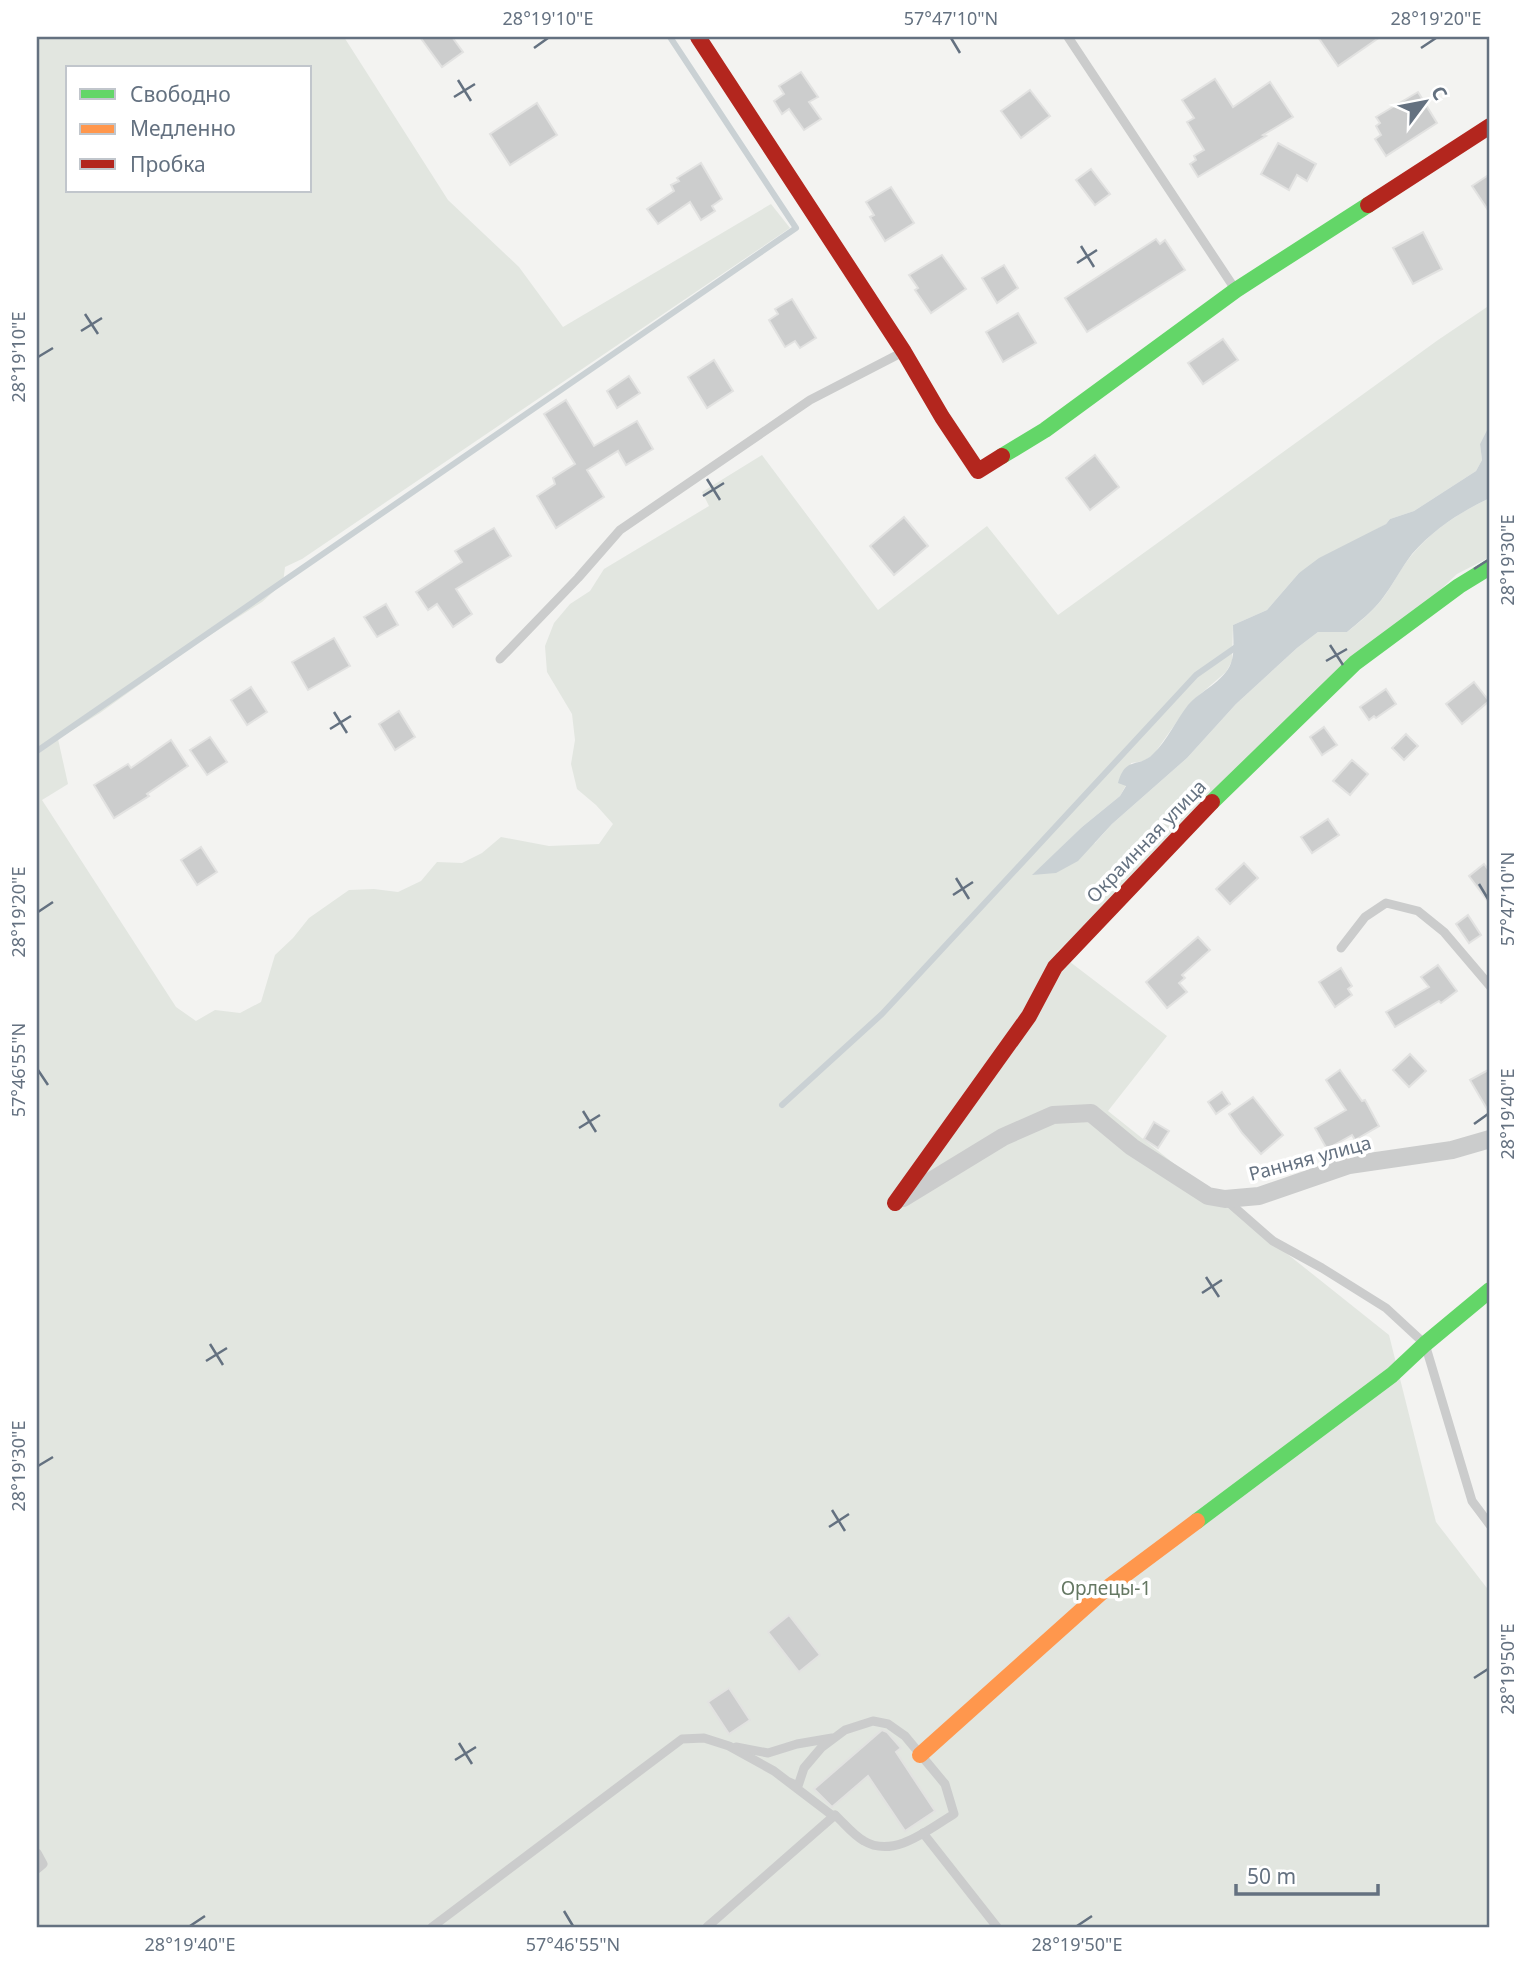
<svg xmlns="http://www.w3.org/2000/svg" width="1527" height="1964" viewBox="0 0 1527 1964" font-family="'Noto Sans',sans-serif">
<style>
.green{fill:#e2e6e0;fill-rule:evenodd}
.water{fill:#cad1d4}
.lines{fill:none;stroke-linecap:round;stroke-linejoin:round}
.stream{stroke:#cad1d4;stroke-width:6}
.building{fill:#cccdcd;stroke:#e2e2e1;stroke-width:2}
.lane{stroke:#cbcccc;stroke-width:9}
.street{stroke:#cbcccc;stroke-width:18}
.fast{stroke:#63d668;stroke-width:16}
.slow{stroke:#ff974d;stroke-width:16}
.jam{stroke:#b3261e;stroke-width:16}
.ticks{fill:none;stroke:#647180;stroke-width:2.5}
.labels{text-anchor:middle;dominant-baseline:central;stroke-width:7;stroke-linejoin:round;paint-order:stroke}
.street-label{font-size:19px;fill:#647180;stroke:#fff}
.park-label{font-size:19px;fill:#657863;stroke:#fff}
.neatline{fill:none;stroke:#647180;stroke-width:2.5}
.ticks-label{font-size:18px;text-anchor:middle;fill:#647180}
</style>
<rect width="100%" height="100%" fill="#f3f3f1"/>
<!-- green -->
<path class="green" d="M37 37H344L448 200 519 267 563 327 771 204 790 228 302 559 285 567 283 583 262 602 196 644 100 713 58 739 68 784 42 800 176 1007 196 1021 215 1010 240 1013 261 1002 275 955 293 938 309 918 349 890 374 889 398 892 421 881 437 862 462 863 482 853 501 837 549 846 599 844 613 824 596 805 577 789 571 764 575 740 572 714 547 672 545 646 554 623 570 604 590 591 604 569 709 506 702 492 762 455 878 610 987 526 1058 615 1438 340 1490 305V424L1480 444 1482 460 1476 471 1414 511 1390 519 1386 524 1299 573 1267 610 1233 625 1232 661 1226 672 1190 703 1154 754 1144 761 1131 763 1126 785 1120 796 1082 827 1033 875 1095 843 1112 824 1187 758 1236 704 1297 648 1318 632H1347C1360 622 1373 611 1383 598 1393 585 1400 569 1411 556 1432 530 1460 512 1490 498V557L1457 574 1057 952 1167 1036 1108 1111 1389 1335 1436 1522 1490 1592V1927H37ZM68 68H310V191H68Z"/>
<!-- water -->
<path class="water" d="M1490 424V498C1460 512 1434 529 1412 554 1401 568 1393 585 1382 599 1372 612 1359 622 1347 632H1318L1297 648 1236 704 1187 758 1112 824 1078 861 1056 873 1032 875 1082 827 1120 796 1126 786 1118 783C1126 755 1138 769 1153 754 1167 741 1176 720 1188 705 1200 691 1224 682 1231 663 1235 652 1233 637 1233 625L1267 610 1299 573 1319 558 1386 524 1390 519 1414 511 1476 471 1482 460 1480 444Z"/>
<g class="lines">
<!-- stream -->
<g class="stream">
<polyline points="37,751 796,228 670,37"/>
<polyline points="782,1105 882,1014 1196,675 1239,645"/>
</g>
</g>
<!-- building -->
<g class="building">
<polygon points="420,37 452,37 463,52 442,67"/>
<polygon points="1318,37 1380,37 1338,66"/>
<polygon points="801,72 818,97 809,102 821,119 804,130 789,109 782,114 774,101 784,94 779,86"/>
<polygon points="1215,79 1233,107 1270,82 1293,117 1263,135 1266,136 1198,177 1190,164 1196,160 1194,156 1204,150 1187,122 1194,118 1182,100"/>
<polygon points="1030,90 1050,116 1021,138 1001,111"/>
<polygon points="1418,92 1437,123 1386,156 1375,139 1381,135 1376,126 1380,123 1376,117"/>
<polygon points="537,103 557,135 510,165 490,134"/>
<polygon points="1278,143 1316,164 1307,181 1297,175 1289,190 1261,174"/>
<polygon points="701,163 722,199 712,206 715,211 701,220 690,202 658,224 647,209 674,191 671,185 679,181 677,178"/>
<polygon points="1091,169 1110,194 1095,205 1076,180"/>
<polygon points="1490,174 1490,213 1472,186"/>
<polygon points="891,187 914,223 885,241 870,217 874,215 866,202"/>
<polygon points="1423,232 1442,269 1413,284 1393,248"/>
<polygon points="1156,239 1160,244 1165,240 1185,270 1087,332 1065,298"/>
<polygon points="942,255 966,289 931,313 915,290 918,288 909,275"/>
<polygon points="1004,265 1018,288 997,303 982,278"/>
<polygon points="792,299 816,338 800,348 795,341 785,347 769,320 778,314 775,309"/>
<polygon points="1018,313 1036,343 1003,362 986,332"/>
<polygon points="1223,339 1238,360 1203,384 1188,363"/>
<polygon points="714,360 733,391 707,408 688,377"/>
<polygon points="629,376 640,393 617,408 607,391"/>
<polygon points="566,400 594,446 637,421 653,449 626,465 618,451 587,470 604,497 556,528 537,496 555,484 553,478 575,464 544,414"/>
<polygon points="1095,455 1119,487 1090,510 1066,478"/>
<polygon points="904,517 928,546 894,575 870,546"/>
<polygon points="494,528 511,556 456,589 472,614 453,627 437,604 428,610 416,592 462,562 455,551"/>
<polygon points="386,604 398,625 377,637 364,617"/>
<polygon points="334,638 350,666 308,690 292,662"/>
<polygon points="1474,682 1489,701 1462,724 1446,704"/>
<polygon points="251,687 267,712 247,725 231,700"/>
<polygon points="1386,689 1396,704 1376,718 1374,716 1369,720 1360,707"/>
<polygon points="399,711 415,737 395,750 379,724"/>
<polygon points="1324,727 1337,745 1322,755 1310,737"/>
<polygon points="1406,734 1418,746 1404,760 1392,748"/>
<polygon points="210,737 227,762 207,775 190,750"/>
<polygon points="171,740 188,766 147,794 149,796 114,818 94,785 128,764 131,768"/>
<polygon points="1352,760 1368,774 1350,795 1333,781"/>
<polygon points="1328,819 1339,835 1312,853 1301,837"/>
<polygon points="201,847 217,872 197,885 181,860"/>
<polygon points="1244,863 1258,878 1230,904 1216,889"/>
<polygon points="1484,864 1490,872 1490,904 1469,876"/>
<polygon points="1468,915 1481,935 1469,943 1456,924"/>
<polygon points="1198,937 1210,950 1182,975 1185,978 1179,983 1187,992 1167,1008 1146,982"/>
<polygon points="1438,965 1457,991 1441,1003 1439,1001 1395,1027 1386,1012 1429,987 1421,977"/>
<polygon points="1341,968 1352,986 1348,989 1352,995 1335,1007 1319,982"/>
<polygon points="1410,1054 1426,1071 1409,1087 1393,1070"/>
<polygon points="1490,1069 1490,1114 1470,1080"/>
<polygon points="1340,1070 1362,1101 1365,1100 1379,1126 1355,1140 1352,1135 1327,1149 1315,1128 1346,1110 1326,1080"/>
<polygon points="1222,1092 1230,1104 1216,1114 1208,1102"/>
<polygon points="1253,1097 1283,1135 1261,1154 1242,1133 1229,1114"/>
<polygon points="1154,1122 1169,1131 1158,1148 1144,1139"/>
<polygon points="789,1615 820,1655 799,1672 768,1632"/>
<polygon points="729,1688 750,1720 729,1734 708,1702"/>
<polygon points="882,1730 887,1732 901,1748 896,1752 935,1811 905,1831 868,1776 832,1807 814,1789"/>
</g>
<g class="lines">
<!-- lane -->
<g class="lane">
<polyline points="1068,37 1235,289"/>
<polyline points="500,659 578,578 620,530 810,400 901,353"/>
<polyline points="1341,948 1365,917 1386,903 1418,911 1444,932 1490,986"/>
<polyline points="1226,1200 1273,1241 1322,1268 1386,1308 1425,1344 1472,1501 1490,1525"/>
<polyline points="736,1747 768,1753 797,1744 832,1738"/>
<polyline points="923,1833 997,1927"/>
<polyline points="37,1853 43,1864 37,1869"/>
<path d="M432 1927 682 1739 704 1738 729 1746 774 1771 833 1816 835 1815C844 1823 853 1835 864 1841 894 1859 929 1829 954 1814L945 1784 905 1736 888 1724 873 1721 845 1730 821 1748 804 1768 798 1786 787 1781"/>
<polyline points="707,1927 835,1815"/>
</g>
<!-- street -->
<polyline class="street" points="903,1198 1003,1137 1053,1115 1091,1113 1132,1147 1208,1196 1225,1199 1259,1196 1349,1165 1452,1150 1490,1139"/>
<!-- fast -->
<g class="fast">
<polyline points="1002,456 1045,430 1236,290 1368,205"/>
<polyline points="1212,802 1355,663 1459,586 1490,567"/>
<polyline points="1197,1521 1392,1375 1425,1344 1490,1290"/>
</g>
<!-- slow -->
<polyline class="slow" points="920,1755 1102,1592 1197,1521"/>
<!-- jam -->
<g class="jam">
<polyline points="698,37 904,352 942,417 978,471 1002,456"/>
<polyline points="1368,205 1490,126"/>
<polyline points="895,1203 1029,1016 1055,967 1212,802"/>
</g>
</g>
<!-- ticks -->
<path class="ticks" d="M951 38 960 53M534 48 548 38M1421 48 1436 38M458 80 471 101M454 97 475 84M1081 246 1094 267M1077 263 1097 250M85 314 98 334M81 331 102 318M38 357 53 348M707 479 720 500M703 496 724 483M1474 569 1488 560M1330 645 1343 665M1326 661 1347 649M334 712 347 733M330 729 351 716M956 878 969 899M1479 884 1488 899M953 895 973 882M38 912 53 902M38 1070 48 1085M583 1111 596 1132M1474 1124 1488 1114M579 1128 600 1115M1206 1277 1219 1297M1202 1293 1222 1280M210 1344 223 1365M206 1361 227 1348M38 1466 53 1457M832 1510 845 1531M829 1527 849 1514M1474 1678 1488 1669M459 1743 472 1764M455 1760 476 1747M564 1911 573 1926M190 1926 205 1916M1077 1926 1092 1916"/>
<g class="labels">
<!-- street labels -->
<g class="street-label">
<text transform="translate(1146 841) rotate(-46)">Окраинная улица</text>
<text transform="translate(1310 1158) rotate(-15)">Ранняя улица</text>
</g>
<!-- park labels -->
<g class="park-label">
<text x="1106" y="1588">Орлецы-1</text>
</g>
</g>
<!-- border -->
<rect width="1527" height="1964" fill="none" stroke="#ffffff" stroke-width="77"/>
<!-- legend -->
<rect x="66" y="66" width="245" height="126" fill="#ffffff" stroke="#c1c6cc" stroke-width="2"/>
<rect x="80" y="89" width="35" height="10" fill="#63d668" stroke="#c1c6cc" stroke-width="2"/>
<text x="130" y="102" font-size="21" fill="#647180">Свободно</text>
<rect x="80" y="124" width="35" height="10" fill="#ff974d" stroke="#c1c6cc" stroke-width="2"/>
<text x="130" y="136" font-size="21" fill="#647180">Медленно</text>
<rect x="80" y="159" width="35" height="10" fill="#b3261e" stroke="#c1c6cc" stroke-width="2"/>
<text x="130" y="172" font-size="21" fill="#647180">Пробка</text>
<!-- north arrow -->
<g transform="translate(1425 102) rotate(58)" stroke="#ffffff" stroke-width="5" paint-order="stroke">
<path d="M0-5L12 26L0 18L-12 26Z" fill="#647180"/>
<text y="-10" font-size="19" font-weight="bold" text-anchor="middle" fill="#647180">С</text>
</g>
<!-- scale -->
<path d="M1236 1884v10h142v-10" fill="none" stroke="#647180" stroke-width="3.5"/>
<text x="1247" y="1884" font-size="21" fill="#647180" stroke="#ffffff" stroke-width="5" paint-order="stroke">50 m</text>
<rect x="38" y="38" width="1450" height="1888" class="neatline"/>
<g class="ticks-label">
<text x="548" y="25">28°19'10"E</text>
<text x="951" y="25">57°47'10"N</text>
<text x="1436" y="25">28°19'20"E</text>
<text transform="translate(19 357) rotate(-90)" y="6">28°19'10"E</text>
<text transform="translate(1508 560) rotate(-90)" y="6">28°19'30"E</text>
<text transform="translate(1508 899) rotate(-90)" y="6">57°47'10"N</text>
<text transform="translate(19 912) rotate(-90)" y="6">28°19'20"E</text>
<text transform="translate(19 1070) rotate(-90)" y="6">57°46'55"N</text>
<text transform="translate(1508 1114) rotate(-90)" y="6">28°19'40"E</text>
<text transform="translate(19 1466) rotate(-90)" y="6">28°19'30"E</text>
<text transform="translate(1508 1669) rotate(-90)" y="6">28°19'50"E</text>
<text x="190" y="1951">28°19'40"E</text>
<text x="573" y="1951">57°46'55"N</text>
<text x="1077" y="1951">28°19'50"E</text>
</g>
</svg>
